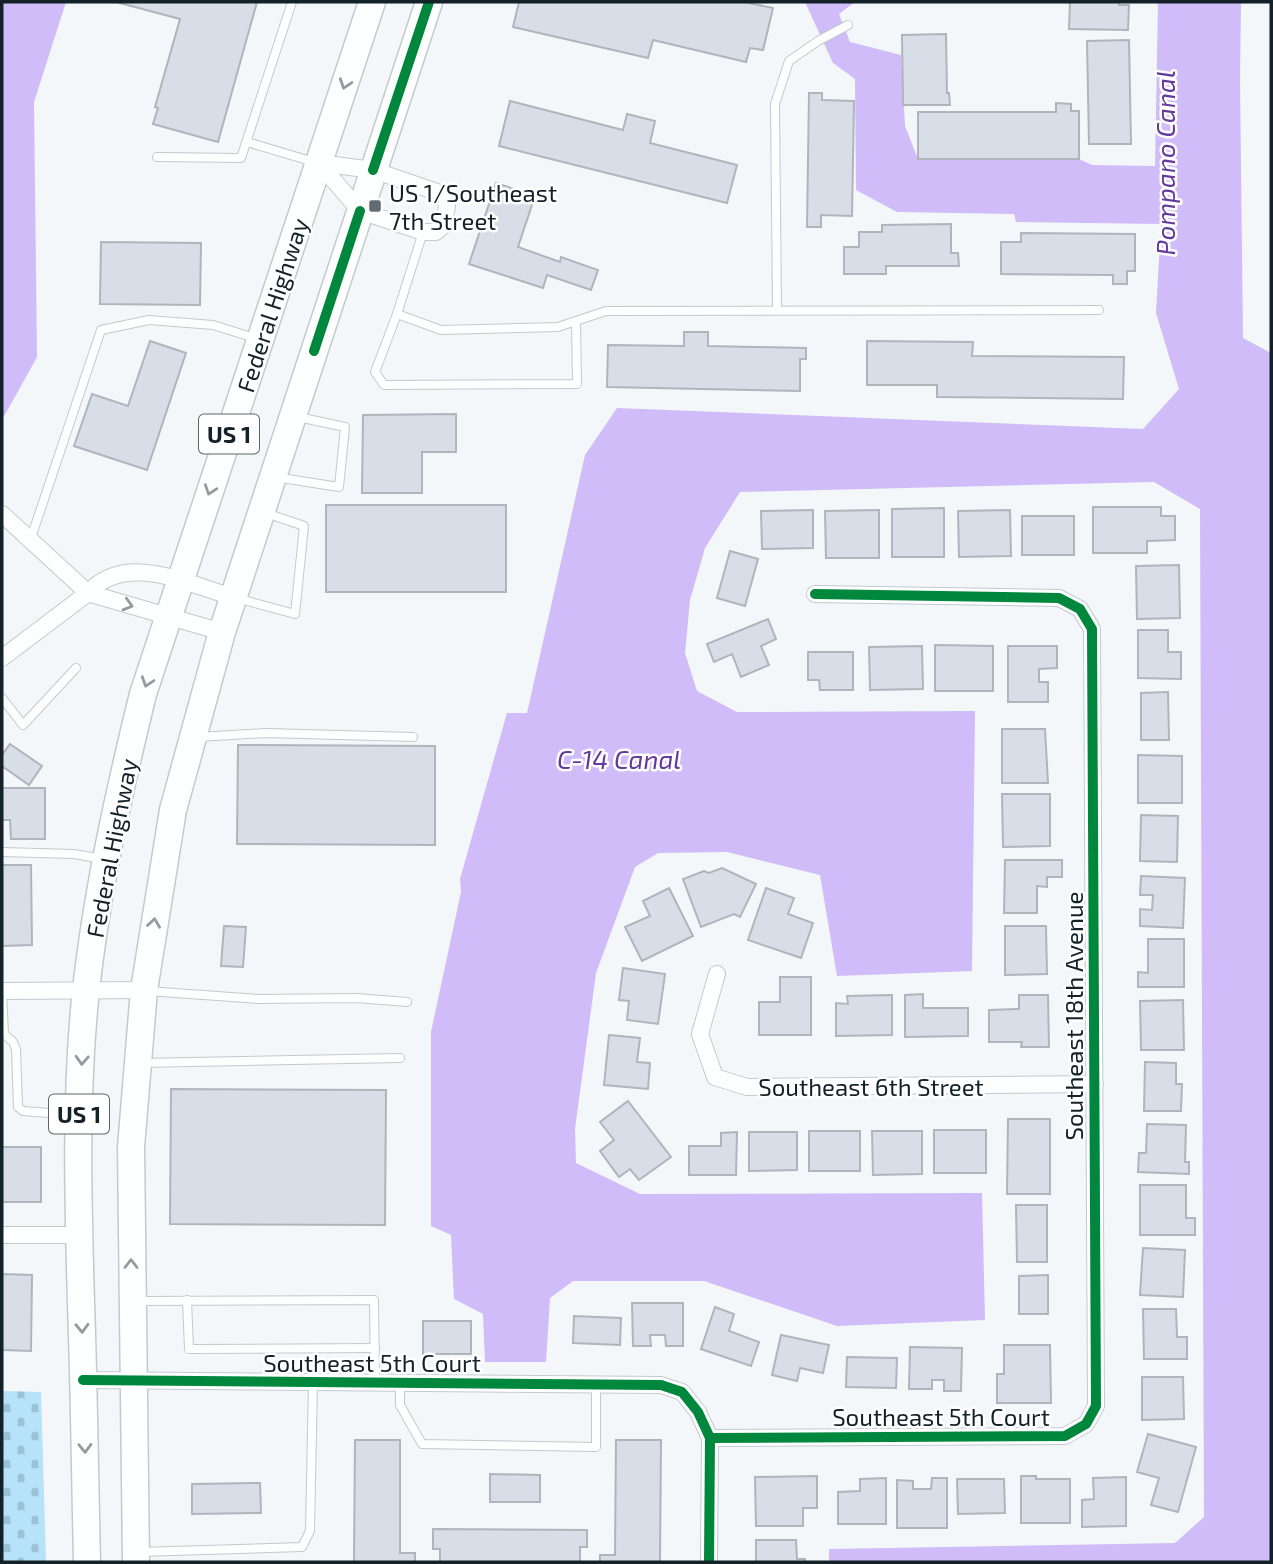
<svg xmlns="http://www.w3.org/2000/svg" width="1273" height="1564" viewBox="0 0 1273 1564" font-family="'Exo 2',sans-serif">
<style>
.cemetery{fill:url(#cemetery-stones)}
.water{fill:#cfbcf8}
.building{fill:#d8dee8;stroke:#b0b4bb;stroke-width:2}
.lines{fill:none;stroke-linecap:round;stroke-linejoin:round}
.service-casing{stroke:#c2cacf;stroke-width:10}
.minor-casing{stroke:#c2cacf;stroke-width:18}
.primary-casing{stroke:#c2cacf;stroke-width:29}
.service{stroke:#fdfefe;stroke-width:8}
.minor{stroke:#fdfefe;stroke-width:16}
.primary{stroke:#fdfefe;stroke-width:26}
.cycleway-casing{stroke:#fff;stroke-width:15}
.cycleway{stroke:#00873e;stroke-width:10}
.oneway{stroke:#949b9e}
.poi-dot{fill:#616c72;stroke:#fff;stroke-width:2.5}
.labels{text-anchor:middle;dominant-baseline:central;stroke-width:5;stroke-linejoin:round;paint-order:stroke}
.shield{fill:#fff;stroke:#5a6469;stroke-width:2}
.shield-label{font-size:23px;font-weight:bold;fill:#132129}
.poi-label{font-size:24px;fill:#132129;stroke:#fff;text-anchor:start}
.street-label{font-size:24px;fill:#132129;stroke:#fff}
.water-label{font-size:26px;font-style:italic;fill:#63399c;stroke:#fff}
</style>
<defs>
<pattern id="cemetery-stones" width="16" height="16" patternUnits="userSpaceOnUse" patternTransform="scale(1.75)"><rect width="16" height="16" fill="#b6e3fa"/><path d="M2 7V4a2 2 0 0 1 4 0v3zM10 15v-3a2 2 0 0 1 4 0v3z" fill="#9cc2d6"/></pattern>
</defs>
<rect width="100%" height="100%" fill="#f3f7f9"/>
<!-- cemetery -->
<polygon class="cemetery" points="2,1391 41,1392 46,1562 2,1562"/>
<!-- water -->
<g class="water">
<polygon points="2,2 66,2 34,102 37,357 2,420"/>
<polygon points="805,2 855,2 839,14 850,42 901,55 905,126 918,159 1079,159 1092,165 1155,166 1158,2 1241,2 1240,81 1243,338 1271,353 1271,1562 829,1562 829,1549 1175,1543 1204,1517 1200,509 1154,482 740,492 705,548 690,600 685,653 697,691 737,712 975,711 972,971 837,976 820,875 727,852 658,853 635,867 596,973 575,1129 576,1163 640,1194 982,1193 985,1320 837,1326 704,1281 573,1281 550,1298 546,1362 485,1362 483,1314 454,1299 451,1235 431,1226 431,1032 461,892 460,879 507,713 527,713 585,455 617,408 1143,429 1179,389 1156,313 1161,224 1016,222 1014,214 897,212 856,190 855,79 833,63"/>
</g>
<!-- building -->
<g class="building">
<polygon points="116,2 257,2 218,142 153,124 158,108 155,107 180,19"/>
<polygon points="519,2 744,2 773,8 763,50 750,48 746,62 653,40 648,58 513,27"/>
<polygon points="1070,2 1119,2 1119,5 1129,5 1128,30 1069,29"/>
<polygon points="946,34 947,93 949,93 950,105 903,105 902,35"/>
<polygon points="1129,40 1131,144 1089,144 1087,41"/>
<polygon points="809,93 822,93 822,100 854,101 852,216 821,215 821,227 807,227"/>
<polygon points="510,101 623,130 627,114 655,121 650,143 737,165 727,203 499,146"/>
<polygon points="1056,103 1071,104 1071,111 1079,111 1079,159 918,159 918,112 1056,112"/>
<polygon points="496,183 535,196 518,247 560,262 561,257 598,270 591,290 547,275 543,288 469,264"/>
<polygon points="951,224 951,253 958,253 959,266 886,266 886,274 844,274 844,247 859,247 859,232 882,232 882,225"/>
<polygon points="1021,233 1135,234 1135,271 1127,271 1127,284 1113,284 1113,275 1001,274 1001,242 1021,242"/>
<polygon points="101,242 201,243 200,305 100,304"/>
<polygon points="684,332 708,332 708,346 806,348 806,359 800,359 800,391 607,387 608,345 684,346"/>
<polygon points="150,341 186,353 147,470 74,446 92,394 128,406"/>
<polygon points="867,341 973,342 972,356 1124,357 1123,399 937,397 937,385 867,385"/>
<polygon points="456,414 456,452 422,452 422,493 362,493 363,415"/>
<rect x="326" y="505" width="180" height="87"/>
<polygon points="1093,507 1161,507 1161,516 1175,516 1175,540 1147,541 1147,553 1093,553"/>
<polygon points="944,508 944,557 892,557 892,509"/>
<polygon points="813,510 813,548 762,549 761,511"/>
<polygon points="879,510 879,558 826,558 825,511"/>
<polygon points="1010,510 1011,556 959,557 958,511"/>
<rect x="1022" y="516" width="52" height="39"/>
<polygon points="730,551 758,559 745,606 717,598"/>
<polygon points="1179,565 1180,618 1137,619 1136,566"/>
<polygon points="768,619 776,639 761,646 769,665 741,677 732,654 714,662 707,644"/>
<polygon points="1138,630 1168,630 1168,652 1181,652 1181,679 1138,678"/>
<polygon points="935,645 993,646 993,691 935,691"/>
<polygon points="922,646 923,689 870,690 869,647"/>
<polygon points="1008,646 1057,646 1057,668 1039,669 1039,682 1048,682 1048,702 1008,702"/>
<polygon points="808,652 853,652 853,690 820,690 819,680 808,680"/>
<polygon points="1168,692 1169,740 1141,740 1141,693"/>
<polygon points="1002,729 1045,729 1048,783 1002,783"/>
<polygon points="10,744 42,766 29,785 2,766 2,755"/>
<polygon points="238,745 435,746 435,845 237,844"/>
<polygon points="1138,755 1182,756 1182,803 1138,803"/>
<polygon points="2,788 45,788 45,839 11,839 10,820 2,820"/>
<polygon points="1002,794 1050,794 1050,846 1003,847"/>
<polygon points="1141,815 1178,816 1177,862 1140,861"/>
<polygon points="1005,860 1062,860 1062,877 1047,877 1047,887 1037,886 1037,913 1004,913"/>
<polygon points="2,865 31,865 32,945 2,946"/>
<polygon points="722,868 756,884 740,917 734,914 701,927 683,879 704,871 709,873"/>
<polygon points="1141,876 1185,878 1183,928 1140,926 1140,909 1152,910 1153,895 1140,895"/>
<polygon points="669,888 693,936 642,961 625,927 650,916 643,901"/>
<polygon points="766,888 794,898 788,914 813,923 801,958 748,940"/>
<polygon points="224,926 246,927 243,967 221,966"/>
<polygon points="1005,926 1046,926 1047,974 1005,975"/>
<polygon points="1148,939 1184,939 1184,987 1138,987 1138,972 1148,973"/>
<polygon points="623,968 665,974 658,1024 627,1020 629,1001 619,1000"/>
<polygon points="780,977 811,977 811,1035 759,1035 759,1002 780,1002"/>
<polygon points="923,994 923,1008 968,1008 968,1036 905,1037 905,995"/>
<polygon points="892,995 892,1035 836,1036 836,1003 848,1004 847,996"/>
<polygon points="1019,995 1048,995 1049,1047 1021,1047 1022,1042 989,1042 989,1010 1019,1009"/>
<polygon points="1183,1000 1184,1050 1141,1050 1140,1001"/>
<polygon points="609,1035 640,1038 637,1062 650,1063 648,1089 604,1085"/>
<polygon points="1145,1062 1176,1063 1176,1084 1182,1084 1181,1111 1144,1111"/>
<polygon points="171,1089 386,1090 385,1225 170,1224"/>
<polygon points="628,1101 671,1157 639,1180 630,1169 619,1177 600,1151 614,1140 600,1122"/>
<polygon points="1008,1119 1050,1119 1050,1194 1007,1194"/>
<polygon points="1147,1124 1186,1125 1185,1162 1189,1162 1189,1174 1138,1172 1139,1153 1146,1153"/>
<rect x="934" y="1130" width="52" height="43"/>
<rect x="809" y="1131" width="51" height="40"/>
<polygon points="872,1131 922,1131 922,1174 873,1175"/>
<polygon points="737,1132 736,1175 689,1175 689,1146 721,1146 721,1133"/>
<polygon points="749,1132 797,1132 797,1170 749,1171"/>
<rect x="2" y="1147" width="39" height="55"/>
<polygon points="1140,1185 1186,1185 1186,1218 1195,1218 1195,1235 1140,1235"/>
<polygon points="1016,1205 1047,1205 1047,1262 1017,1262"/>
<polygon points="1143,1248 1185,1250 1183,1297 1140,1295"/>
<polygon points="2,1274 32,1275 31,1351 2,1350"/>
<polygon points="1048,1275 1048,1314 1019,1314 1019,1276"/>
<polygon points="632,1303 683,1303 683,1346 666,1346 665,1335 650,1335 651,1346 633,1346"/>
<polygon points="715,1307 734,1314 729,1331 759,1342 751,1366 701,1349"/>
<polygon points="1143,1309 1176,1309 1177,1337 1187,1337 1187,1359 1144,1359"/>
<polygon points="574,1316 621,1318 620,1345 573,1343"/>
<rect x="423" y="1321" width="48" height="33"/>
<polygon points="781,1335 829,1345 823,1373 800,1368 797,1381 772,1375"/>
<polygon points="1004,1345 1050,1345 1051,1403 997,1403 997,1374 1004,1374"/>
<polygon points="910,1347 962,1348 961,1391 944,1391 944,1380 932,1380 932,1389 909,1389"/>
<polygon points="847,1357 897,1358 896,1388 846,1387"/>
<polygon points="1142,1377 1183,1377 1184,1419 1142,1420"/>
<polygon points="1148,1434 1196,1447 1178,1512 1151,1505 1159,1478 1137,1472"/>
<polygon points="355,1440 400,1440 400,1553 415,1553 415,1562 354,1562"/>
<polygon points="616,1440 661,1440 660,1562 600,1562 600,1555 615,1555"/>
<polygon points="490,1474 540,1475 540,1502 490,1502"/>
<polygon points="817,1476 817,1508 803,1508 803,1526 756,1526 755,1477"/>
<polygon points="1021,1476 1036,1476 1036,1479 1070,1479 1070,1523 1021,1523"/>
<polygon points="1126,1477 1126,1526 1082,1527 1082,1500 1094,1499 1093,1478"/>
<polygon points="886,1478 886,1524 838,1524 838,1492 860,1491 860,1479"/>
<polygon points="932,1478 947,1478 947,1528 897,1528 897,1480 913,1481 913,1489 931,1489"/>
<polygon points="957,1479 1004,1479 1005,1513 958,1514"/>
<polygon points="260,1483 261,1513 192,1514 192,1484"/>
<polygon points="433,1529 587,1530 587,1547 580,1547 580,1562 440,1562 440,1549 433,1549"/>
<polygon points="756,1540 796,1540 797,1559 805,1559 805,1562 756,1562"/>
</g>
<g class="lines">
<!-- service casing -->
<g class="service-casing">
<g id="service">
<polyline points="247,142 314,162"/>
<polyline points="157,157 241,158 292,2"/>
<polyline points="423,232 397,314 441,330 558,327 606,311 1099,310"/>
<polyline points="777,310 775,104 789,61 818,41 848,25"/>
<polyline points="397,314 375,372 384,385 577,384 576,321"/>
<polyline points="275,477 339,487 345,427 298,417"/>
<polyline points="30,541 101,330 149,320 213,325 258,339"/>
<polyline points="236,598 295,614 304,526 266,513"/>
<polyline points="2,698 23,725 76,668"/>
<polyline points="199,737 266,733 413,737"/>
<polyline points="2,852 74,854 103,859"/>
<polyline points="2,991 4,1034 13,1042 16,1049 18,1107 23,1111 75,1115"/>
<polyline points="147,991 258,999 357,998 407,1002"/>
<polyline points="140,1063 400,1058"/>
<polyline points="187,1300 189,1349 375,1348"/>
<polyline points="138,1301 374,1300 375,1383"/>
<polyline points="400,1383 400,1405 422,1444 596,1447 596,1384"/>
<polyline points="139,1552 302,1547 310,1531 313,1382"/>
</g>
</g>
<!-- minor casing -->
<g class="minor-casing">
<g id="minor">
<polygon points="319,163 373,170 437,192 446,201 447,207 443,226 436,232 423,232 360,211"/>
<polyline points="2,514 88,593 222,632"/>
<path d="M2 658 88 593C126 551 187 584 233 597"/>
<polyline points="717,974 700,1034 715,1077 747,1087 1095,1084"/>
<polyline points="2,991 144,990"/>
<polyline points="2,1235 79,1235"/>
<polyline points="83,1380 661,1385 682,1392 698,1412 710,1438 709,1562"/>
<polyline points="710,1438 1065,1436 1086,1424 1096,1406 1092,629 1080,609 1059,598 815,594"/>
</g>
</g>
<!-- primary casing -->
<g class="primary-casing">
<g id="primary">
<path d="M87 1562C85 1476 84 1389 81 1303 78 1200 75 1092 86 990 97 890 119 792 143 694L372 2"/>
<polyline points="136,1562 131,1147 144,990 173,810 222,632 429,2"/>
</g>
</g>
<!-- service -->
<use href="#service" class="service"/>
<!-- minor -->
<use href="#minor" class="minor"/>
<!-- primary -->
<use href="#primary" class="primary"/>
<!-- cycleway casing -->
<g class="cycleway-casing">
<g id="cycleway">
<polyline points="373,170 429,2"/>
<polyline points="314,351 360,211"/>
<polyline points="83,1380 661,1385 682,1392 698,1412 710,1438 709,1562"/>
<polyline points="710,1438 1065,1436 1086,1424 1096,1406 1092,629 1080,609 1059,598 815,594"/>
</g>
</g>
<!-- cycleway -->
<use href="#cycleway" class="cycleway"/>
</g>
<!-- one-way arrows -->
<defs><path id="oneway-chevron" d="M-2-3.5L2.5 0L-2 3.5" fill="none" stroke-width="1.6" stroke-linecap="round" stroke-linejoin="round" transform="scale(1.75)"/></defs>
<g class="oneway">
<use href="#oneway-chevron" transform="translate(345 84) rotate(108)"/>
<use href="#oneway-chevron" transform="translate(210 490) rotate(109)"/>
<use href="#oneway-chevron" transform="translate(128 605) rotate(16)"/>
<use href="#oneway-chevron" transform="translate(147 682) rotate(108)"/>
<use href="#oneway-chevron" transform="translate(154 923) rotate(-82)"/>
<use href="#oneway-chevron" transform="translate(82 1060) rotate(93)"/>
<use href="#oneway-chevron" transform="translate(131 1264) rotate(-90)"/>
<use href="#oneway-chevron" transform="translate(82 1328) rotate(88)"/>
<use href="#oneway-chevron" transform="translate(85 1448) rotate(89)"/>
</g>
<!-- markers -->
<rect class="poi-dot" x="368" y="199" width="14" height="14" rx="3.5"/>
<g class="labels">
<!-- shield labels -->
<g class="shield">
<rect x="199" y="414.5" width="60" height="39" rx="5"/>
<rect x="49" y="1094.5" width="60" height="39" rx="5"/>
</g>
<g class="shield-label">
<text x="229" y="434">US 1</text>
<text x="79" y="1114">US 1</text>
</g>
<!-- poi labels -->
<g class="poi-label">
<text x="389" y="192">US 1/Southeast<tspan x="389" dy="28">7th Street</tspan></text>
</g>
<!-- street labels -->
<g class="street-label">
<text transform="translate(272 305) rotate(-72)">Federal Highway</text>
<text transform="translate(111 848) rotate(-79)">Federal Highway</text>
<text transform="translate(1073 1016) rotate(-90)">Southeast 18th Avenue</text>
<text x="871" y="1086">Southeast 6th Street</text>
<text x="372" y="1362">Southeast 5th Court</text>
<text x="941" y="1416">Southeast 5th Court</text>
</g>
<!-- water labels -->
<g class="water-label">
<text transform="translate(1164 163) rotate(-90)">Pompano Canal</text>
<text x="619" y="758">C-14 Canal</text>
</g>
</g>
<!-- border -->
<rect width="1273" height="1564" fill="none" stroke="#132129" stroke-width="7"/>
</svg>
